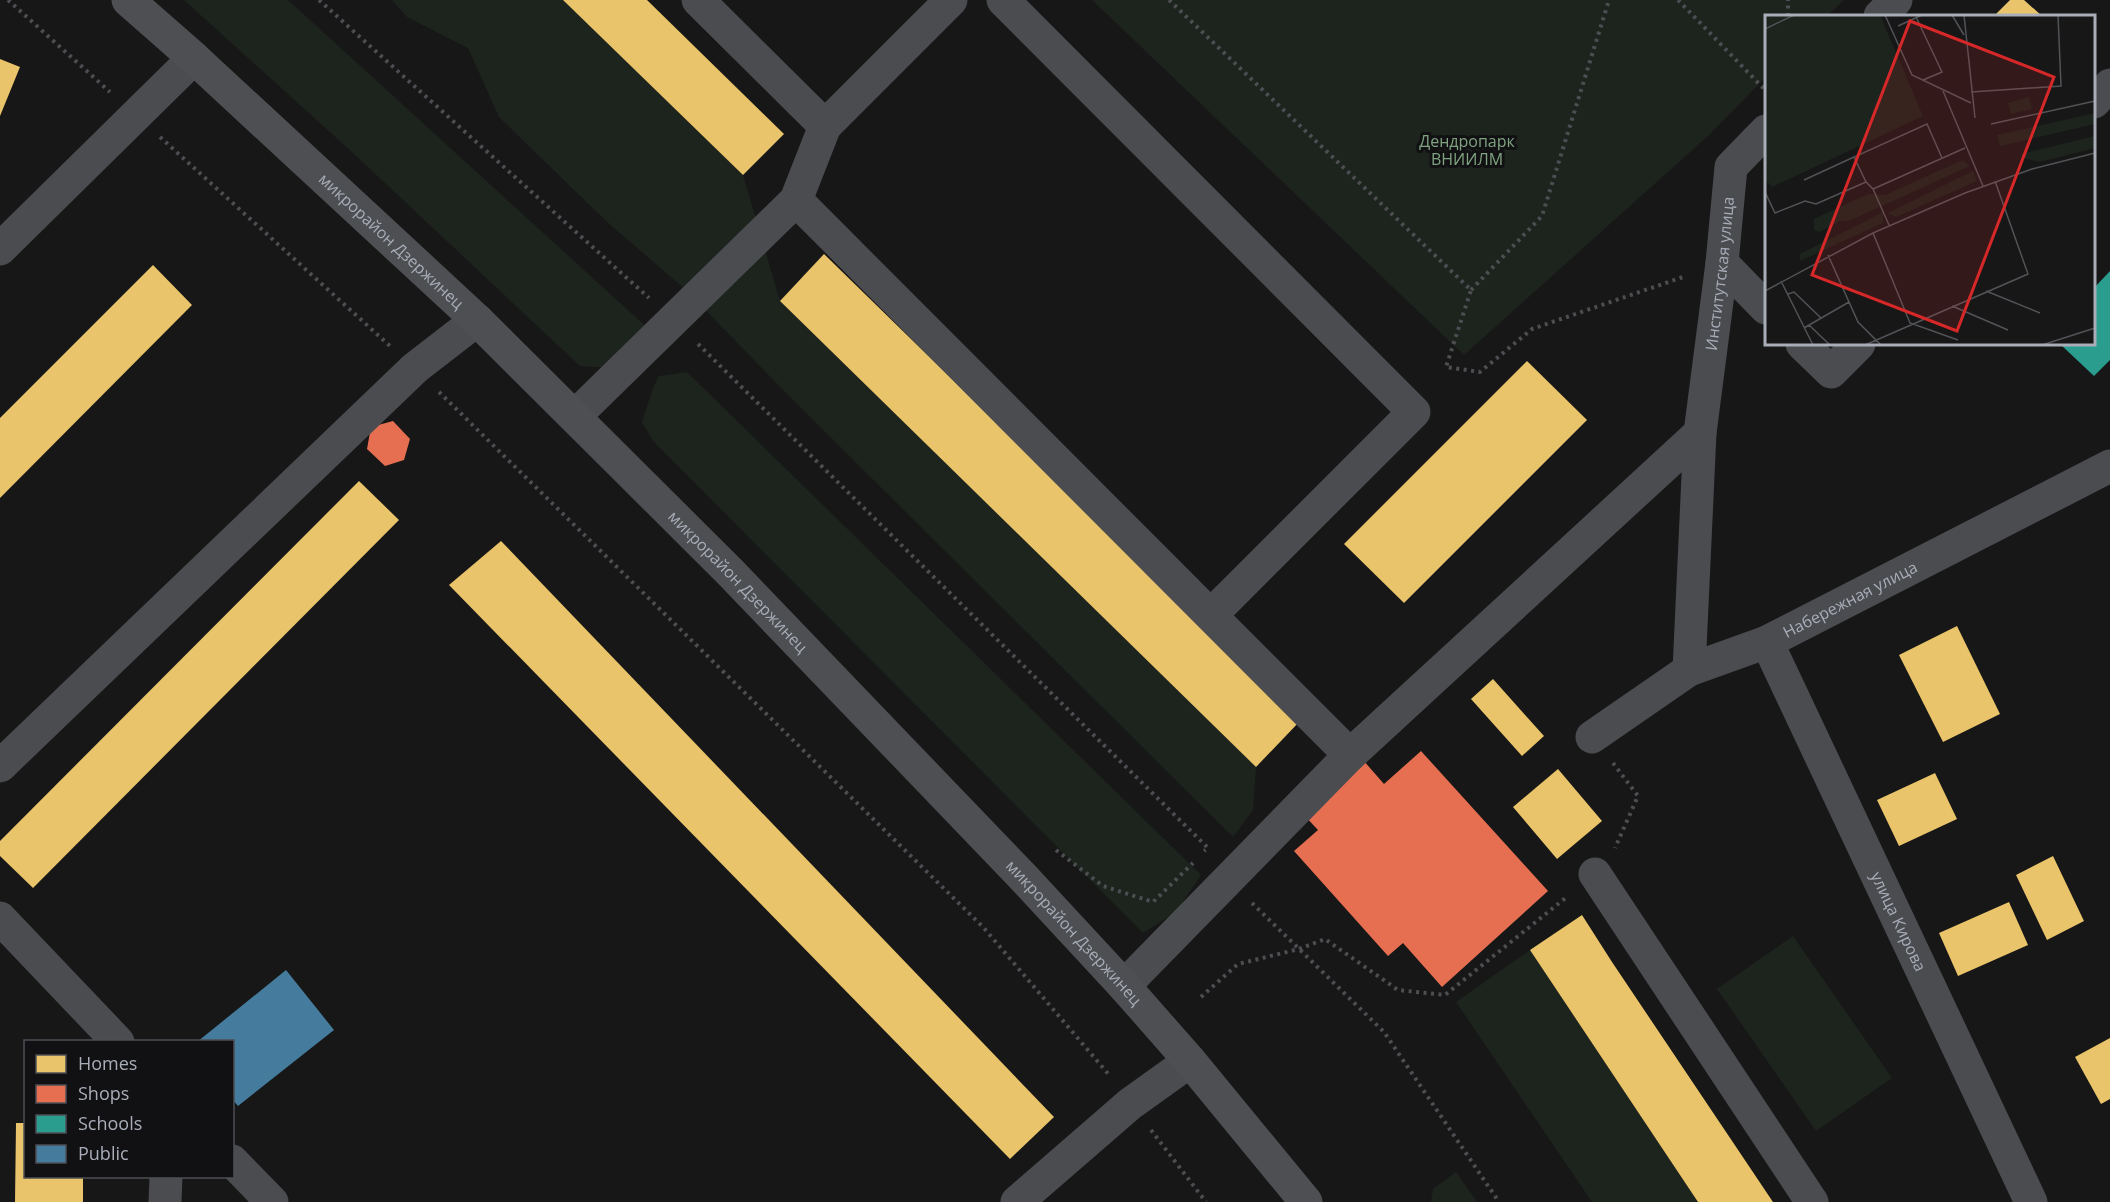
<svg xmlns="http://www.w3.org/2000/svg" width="2110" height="1202" viewBox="0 0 2110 1202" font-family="'Open Sans',sans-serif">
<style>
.green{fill:#1d241e}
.homes{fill:#e9c46a}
.shops{fill:#e76f51}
.schools{fill:#2a9d8f}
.public{fill:#457b9d}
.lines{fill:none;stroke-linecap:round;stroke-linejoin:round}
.path{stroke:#4d4e52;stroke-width:4;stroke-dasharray:3 4.5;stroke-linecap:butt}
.minor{stroke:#4b4c50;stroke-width:33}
.major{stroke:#4d4f52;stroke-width:33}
.labels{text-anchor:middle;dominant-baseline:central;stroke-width:6;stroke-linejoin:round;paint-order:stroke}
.park-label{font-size:16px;fill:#7fa381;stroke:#111113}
.street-label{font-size:16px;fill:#a8adb8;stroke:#111113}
.inset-road{fill:none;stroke:#515357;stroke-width:1.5}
.view{fill:#d62828;fill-opacity:0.15;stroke:#d62828;stroke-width:3}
.inset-edge{fill:none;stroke:#a8adb8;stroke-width:3}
</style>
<rect width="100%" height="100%" fill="#171717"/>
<!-- green -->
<g class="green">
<polygon points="184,0 288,0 653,333 612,368 580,366 353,153"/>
<polygon points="392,0 563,0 743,175 780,301 1256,767 1253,810 1233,837 785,392 686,290 607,222 499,117 468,48 407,17"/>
<polygon points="1092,0 1844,0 1827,16 1766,16 1766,77 1708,136 1464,355"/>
<polygon points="687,372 1201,875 1176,912 1143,933 653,441 642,422 653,388 659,376"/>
<polygon points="1793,936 1892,1078 1816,1131 1717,989"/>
<polygon points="1530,950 1698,1202 1592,1202 1456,1002"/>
<polygon points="1456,1172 1477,1202 1431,1202 1433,1189"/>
</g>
<!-- homes -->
<g class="homes">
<polygon points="563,0 647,0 784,134 743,175"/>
<polygon points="2010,0 2024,0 2042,16 1994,16"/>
<polygon points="0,59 20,67 0,116"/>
<polygon points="824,254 1301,720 1256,767 780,301"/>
<polygon points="153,265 192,305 0,498 0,418"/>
<polygon points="1527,361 1587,420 1404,603 1344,544"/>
<polygon points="359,481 399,520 33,888 0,856 0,841"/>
<polygon points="501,541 1054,1117 1010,1159 449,585"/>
<polygon points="1957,626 2000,714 1943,742 1899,655"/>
<polygon points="1493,679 1544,736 1522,756 1471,699"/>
<polygon points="1558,769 1602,821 1557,859 1513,807"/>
<polygon points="1935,773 1957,819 1899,846 1877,800"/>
<polygon points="2053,856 2084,921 2047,940 2016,875"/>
<polygon points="2009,902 2028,945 1958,976 1939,933"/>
<polygon points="1582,915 1612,962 1773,1202 1698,1202 1530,950"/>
<polygon points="2110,1038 2110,1099 2101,1104 2075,1057"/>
<polygon points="16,1123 26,1123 26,1176 83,1176 83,1202 15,1202"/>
</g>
<!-- shops -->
<g class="shops">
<polygon points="393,421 410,439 404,460 385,466 367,449 371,427"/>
<polygon points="1421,751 1548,891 1442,987 1403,943 1388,956 1294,851 1318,830 1303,814 1363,760 1384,784"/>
</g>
<!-- schools -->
<polygon class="schools" points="2110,271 2110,360 2094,376 2060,344 2094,344 2094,288"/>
<!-- public -->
<polygon class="public" points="286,970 334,1030 238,1106 232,1099 232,1042 197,1042"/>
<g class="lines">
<!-- path -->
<g class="path">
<polyline points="8,0 110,92"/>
<polyline points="319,0 649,298"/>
<polyline points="1169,0 1471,290 1446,367 1480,372 1532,329 1686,276"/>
<polyline points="1678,0 1766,91"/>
<polyline points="1788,16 1788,0"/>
<polyline points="160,137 390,346"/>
<polyline points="1471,290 1542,216 1609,0"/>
<polyline points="698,344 1208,848 1204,851"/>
<polyline points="439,392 983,927 1110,1076"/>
<polyline points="1613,763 1638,796 1615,848"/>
<polyline points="1056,850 1103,886 1153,902 1193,863"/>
<polyline points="1252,903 1384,1032 1499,1202"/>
<polyline points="1201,997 1238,964 1299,949 1325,939 1398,990 1445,995 1568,896"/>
<polyline points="1151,1130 1206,1202"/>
</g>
<!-- minor -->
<g class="minor">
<polyline points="1003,0 1414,412 1211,615"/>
<polyline points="1880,16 1896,0"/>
<polyline points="2094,102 2110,85"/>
<polyline points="825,126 951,0"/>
<polyline points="796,200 1350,755"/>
<polyline points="0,249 194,58"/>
<polyline points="1722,263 1766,308"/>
<polyline points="1802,344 1831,372 1859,344"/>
<polyline points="575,416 796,200 825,126 698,0"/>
<path id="s1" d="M1767 642 2031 1202"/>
<path id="s2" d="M1689 670 1700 433 1722 263 1731 167 1766 131"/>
<path id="s3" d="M1592 737 1689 670 1767 642 2110 466"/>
<polyline points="0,766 415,368 477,320"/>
<polyline points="1595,874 1812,1202"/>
<polyline points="0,918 118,1042"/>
<polyline points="1124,986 1350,755 1700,433"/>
<polyline points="232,1161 272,1202"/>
<polyline points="165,1202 166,1176"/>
<polyline points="1017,1202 1130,1104 1190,1061"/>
</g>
<!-- major -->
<path class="major" id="s4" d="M128 0 194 58 477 320 730 572 1022 876 1124 986 1190 1061 1306 1202"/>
</g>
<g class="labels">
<!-- park labels -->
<g class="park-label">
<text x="1467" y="141">Дендропарк<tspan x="1467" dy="18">ВНИИЛМ</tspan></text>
</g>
<!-- street labels -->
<g class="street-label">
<text stroke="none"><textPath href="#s4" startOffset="357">микрорайон Дзержинец</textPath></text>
<text stroke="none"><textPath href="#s2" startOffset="398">Институтская улица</textPath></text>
<text stroke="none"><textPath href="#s4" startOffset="843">микрорайон Дзержинец</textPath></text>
<text stroke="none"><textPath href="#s3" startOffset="294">Набережная улица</textPath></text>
<text stroke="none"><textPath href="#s1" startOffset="309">улица Кирова</textPath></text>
<text stroke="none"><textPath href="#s4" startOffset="1329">микрорайон Дзержинец</textPath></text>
</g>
</g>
<!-- overview -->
<g transform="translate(1765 15)">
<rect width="330" height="330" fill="#171717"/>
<path d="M0 0H115L158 101 7 172 0 164ZM264 82 267 94 246 99 243 88ZM330 98V109L235 131 232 120ZM330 121V133L275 147 257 143 256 139ZM198 145 205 151 84 206H75L55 217 49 215V204L103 179 120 180ZM208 156 212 166 131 202 123 198ZM118 197V208L35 246V239Z" fill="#1d241e"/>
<path class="inset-road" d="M120 0 147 60 206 88M187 0 199 20M199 0 210 103M151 2 177 57 158 65M133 11 157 0M0 14 29 0M178 76 218 171M206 77 296 71 293 0M226 109 330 86M39 165 89 142M101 167 89 142 162 109 177 143M108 174 200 133M0 177 10 198 40 186 51 189 101 167 108 174 124 210M108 218 145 308 193 325M63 240 93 307 116 330M16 266 48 330M0 276 108 218 200 178 267 154 330 138M221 276 275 298M23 279 29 277 56 303M187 291 243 315M44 310 65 330M39 313 84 287M100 330 263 259 230 166M277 330 330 313"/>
<path class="view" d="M145 6 289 62 192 316 47 260Z"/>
<rect width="330" height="330" class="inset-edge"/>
</g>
<!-- legend -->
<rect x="24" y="1040" width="210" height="138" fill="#111113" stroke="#4d4f55" stroke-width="1.5"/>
<rect x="36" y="1055" width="30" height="18" fill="#e9c46a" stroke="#4d4f55" stroke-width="1.5"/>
<text x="78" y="1070" font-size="18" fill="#a8adb8">Homes</text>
<rect x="36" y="1085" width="30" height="18" fill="#e76f51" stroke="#4d4f55" stroke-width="1.5"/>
<text x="78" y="1100" font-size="18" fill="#a8adb8">Shops</text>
<rect x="36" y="1115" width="30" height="18" fill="#2a9d8f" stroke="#4d4f55" stroke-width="1.5"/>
<text x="78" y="1130" font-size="18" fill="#a8adb8">Schools</text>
<rect x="36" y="1145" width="30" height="18" fill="#457b9d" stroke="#4d4f55" stroke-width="1.5"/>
<text x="78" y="1160" font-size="18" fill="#a8adb8">Public</text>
</svg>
